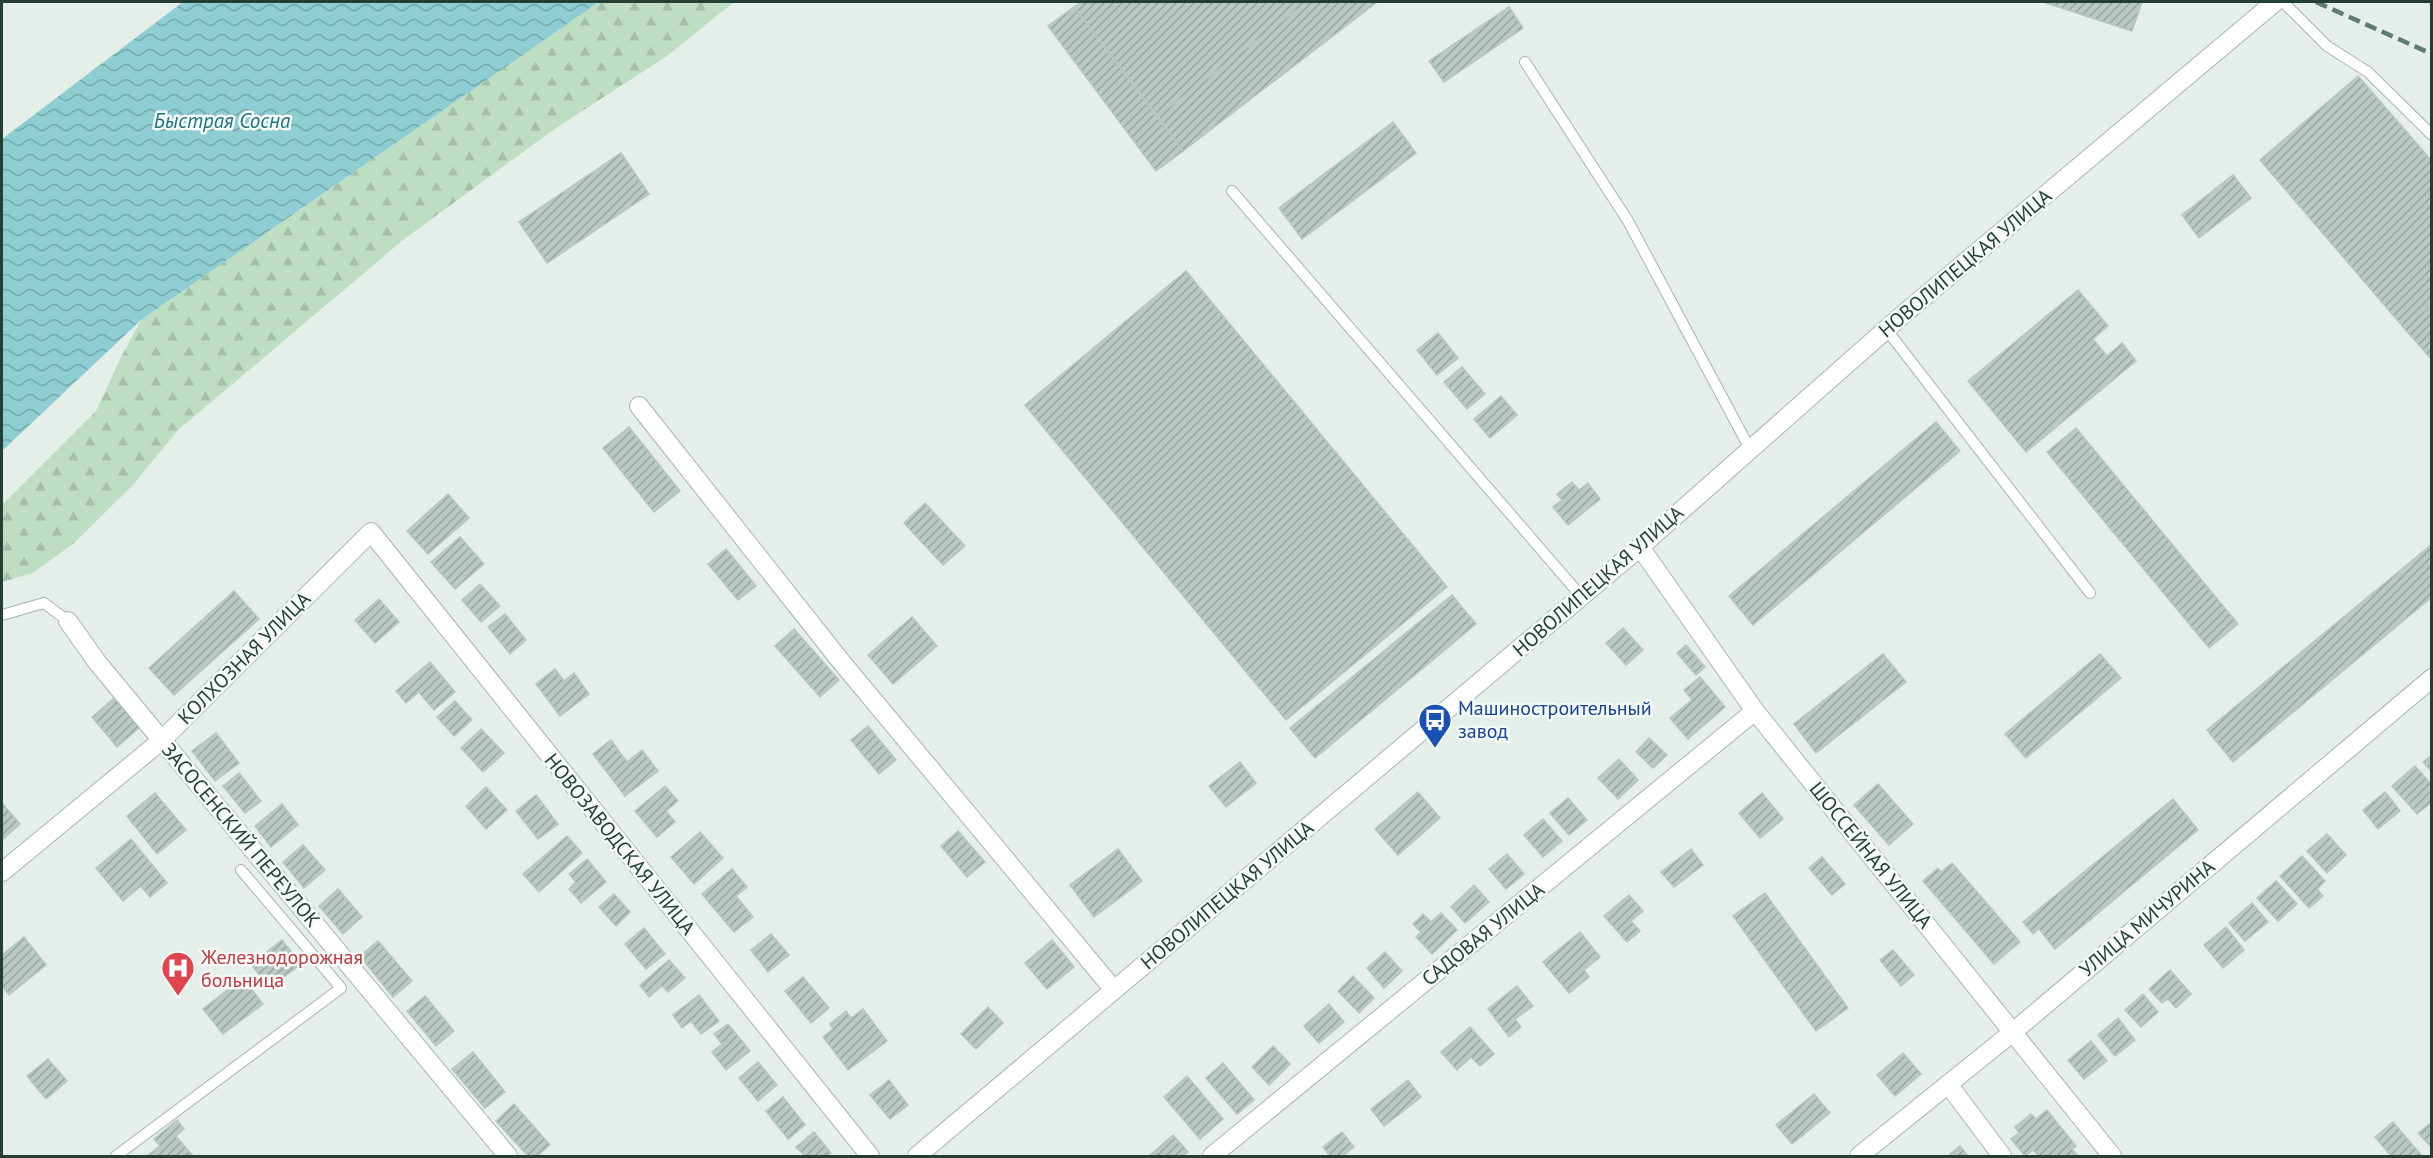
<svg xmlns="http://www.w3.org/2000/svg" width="2433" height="1158" viewBox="0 0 2433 1158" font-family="'PT Sans',sans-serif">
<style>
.forest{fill:url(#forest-firs)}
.water{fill:url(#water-waves)}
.building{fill:url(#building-hatch);stroke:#b7c7bf;stroke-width:1.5}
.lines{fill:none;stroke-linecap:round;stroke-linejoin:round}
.service-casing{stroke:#a7b6b0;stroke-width:12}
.minor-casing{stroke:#a7b6b0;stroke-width:20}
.tertiary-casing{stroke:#a7b6b0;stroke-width:20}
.service{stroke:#fff;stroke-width:10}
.minor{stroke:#fff;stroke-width:18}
.tertiary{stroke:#fff;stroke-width:18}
.rail{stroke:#5f7b71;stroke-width:4.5;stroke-dasharray:12 6;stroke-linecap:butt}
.labels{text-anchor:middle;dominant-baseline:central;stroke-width:5;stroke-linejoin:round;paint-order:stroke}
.street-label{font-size:20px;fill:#244036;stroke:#f5faf7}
.transit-label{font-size:20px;fill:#164399;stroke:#f5faf7;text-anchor:start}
.health-label{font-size:20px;fill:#be3a42;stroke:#f5faf7;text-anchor:start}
.water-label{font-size:21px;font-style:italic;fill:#1e747b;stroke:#f5faf7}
</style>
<defs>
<pattern id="forest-firs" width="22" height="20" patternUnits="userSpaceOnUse" patternTransform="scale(1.5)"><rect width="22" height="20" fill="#bedec4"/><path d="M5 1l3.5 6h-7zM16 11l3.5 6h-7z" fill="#a3c0a9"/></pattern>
<pattern id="water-waves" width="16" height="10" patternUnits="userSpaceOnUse" patternTransform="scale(1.5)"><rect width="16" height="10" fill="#8ecdd2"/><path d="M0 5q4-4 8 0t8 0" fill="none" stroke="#74a8ab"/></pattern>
<pattern id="building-hatch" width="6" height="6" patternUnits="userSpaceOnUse" patternTransform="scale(1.5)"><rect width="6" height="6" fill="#bac9c2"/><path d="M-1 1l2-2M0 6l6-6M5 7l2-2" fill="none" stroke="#97a59e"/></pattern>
</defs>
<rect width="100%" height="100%" fill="#e5eee9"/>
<!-- forest -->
<polygon class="forest" points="599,2 734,2 667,56 553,130 403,240 177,431 133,485 74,543 33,573 2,582 2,505 96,411 120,359 141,320"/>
<!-- water -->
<polygon class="water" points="183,2 599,2 141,320 2,451 2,139"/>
<!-- building -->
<g class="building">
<polygon points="1081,2 1307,2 1158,116 1074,7"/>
<polygon points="1307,2 1377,2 1183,151 1158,116"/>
<polygon points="2043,2 2142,2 2132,31"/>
<polygon points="1074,7 1183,151 1156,171 1048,26"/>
<polygon points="1509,7 1523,28 1444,82 1429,61"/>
<polygon points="2358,76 2432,161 2432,304 2404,328 2260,160"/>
<polygon points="1393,122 1416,153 1302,239 1279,208"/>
<polygon points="621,153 649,194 547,263 519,222"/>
<polygon points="2233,175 2251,198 2199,238 2182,215"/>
<polygon points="1186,271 1447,587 1286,720 1025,405"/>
<polygon points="2078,290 2108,326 2093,339 2107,356 2122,343 2136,361 2026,452 1968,381"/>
<polygon points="2432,304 2432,360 2404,328"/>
<polygon points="1438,333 1458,358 1437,375 1417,350"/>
<polygon points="1462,367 1485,394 1467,409 1444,382"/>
<polygon points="1501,396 1517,415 1490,438 1474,419"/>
<polygon points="1936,422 1960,451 1753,625 1729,596"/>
<polygon points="629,427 680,491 654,512 603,448"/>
<polygon points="2076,428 2238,624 2209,648 2047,452"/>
<polygon points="1572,482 1579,490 1588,483 1600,499 1568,525 1553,507 1562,500 1557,494"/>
<polygon points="448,494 469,518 428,554 407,531"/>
<polygon points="925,503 965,546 943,565 904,523"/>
<polygon points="460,537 484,564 455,589 431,562"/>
<polygon points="2432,544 2432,597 2233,762 2207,730"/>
<polygon points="726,549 756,586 738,600 708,564"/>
<polygon points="480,584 500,606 481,622 462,600"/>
<polygon points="234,591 259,619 174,695 149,668"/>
<polygon points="1452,595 1476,624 1315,758 1290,728"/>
<polygon points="379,599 399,622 375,643 355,620"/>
<polygon points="505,614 526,640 510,654 488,627"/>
<polygon points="912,617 937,646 893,684 868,655"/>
<polygon points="1623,628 1643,650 1626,665 1606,643"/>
<polygon points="794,629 839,680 820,697 775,646"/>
<polygon points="1686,645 1705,667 1696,675 1677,653"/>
<polygon points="1883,654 1906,682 1816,753 1794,724"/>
<polygon points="2100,654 2121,678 2026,758 2005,734"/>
<polygon points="430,662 455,692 434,710 419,692 406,703 396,691"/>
<polygon points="555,669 564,681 574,673 589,694 560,716 536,684"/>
<polygon points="1700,677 1725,707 1688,739 1670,718 1692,700 1684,690"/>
<polygon points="114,698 140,727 117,747 92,717"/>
<polygon points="455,701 472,720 454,736 437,717"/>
<polygon points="868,726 896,760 879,774 851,740"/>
<polygon points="481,729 504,753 483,772 461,748"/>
<polygon points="216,733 239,763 215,781 192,751"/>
<polygon points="1649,738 1667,755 1653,768 1636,752"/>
<polygon points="611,740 627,762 642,750 658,771 625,796 593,754"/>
<polygon points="2432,755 2432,772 2423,762"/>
<polygon points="1619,759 1638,780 1618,799 1598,778"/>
<polygon points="1240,762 1256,783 1226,807 1209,786"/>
<polygon points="2415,766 2432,785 2432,802 2417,814 2392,786"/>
<polygon points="239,773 261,801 245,813 223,786"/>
<polygon points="1878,784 1913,824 1889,845 1854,805"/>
<polygon points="665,786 678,801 666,811 675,822 657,837 635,811"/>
<polygon points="486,787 507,810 486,829 466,806"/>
<polygon points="1418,792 1440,818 1398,855 1375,829"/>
<polygon points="2385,792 2400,811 2378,829 2363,810"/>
<polygon points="155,793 186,830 157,854 127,816"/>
<polygon points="1762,793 1783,819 1760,838 1739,813"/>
<polygon points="536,795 558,824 538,839 516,811"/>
<polygon points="1568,798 1587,820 1569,835 1550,813"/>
<polygon points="2173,799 2198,830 2055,949 2039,929 2033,934 2023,922"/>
<polygon points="2,803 20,824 2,840"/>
<polygon points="282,804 298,825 271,847 255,826"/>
<polygon points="1543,819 1562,841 1543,857 1524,835"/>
<polygon points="958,831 985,862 967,877 941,846"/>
<polygon points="700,832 723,858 694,884 671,857"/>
<polygon points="2327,834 2346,855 2327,873 2307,851"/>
<polygon points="567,836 582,853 539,892 523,874"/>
<polygon points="131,839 167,883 150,897 141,886 123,901 96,868"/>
<polygon points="303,845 325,870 304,888 283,862"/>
<polygon points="1118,849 1142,881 1094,917 1070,885"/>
<polygon points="1691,849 1703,865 1674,887 1661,872"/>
<polygon points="1507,854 1524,874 1506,889 1489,869"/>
<polygon points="2302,856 2325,881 2317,889 2323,896 2309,908 2280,876"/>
<polygon points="1822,857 1845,884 1832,895 1809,868"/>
<polygon points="587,859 606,882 581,903 569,889 576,882 569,874"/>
<polygon points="1952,863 2020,942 1994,964 1923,881 1938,868 1941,872"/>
<polygon points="732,869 747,887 736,896 753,917 734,932 702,894"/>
<polygon points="2276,881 2297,904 2278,921 2257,898"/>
<polygon points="1474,885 1489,902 1465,923 1451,907"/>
<polygon points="338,889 362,917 343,934 319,906"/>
<polygon points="1765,893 1848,1008 1816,1031 1733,916"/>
<polygon points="614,894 630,912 616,926 599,907"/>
<polygon points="1629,895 1643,911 1631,921 1640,931 1627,942 1604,916"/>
<polygon points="2252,903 2268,922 2245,941 2229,923"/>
<polygon points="1441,913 1457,930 1432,954 1416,937 1421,932 1413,924 1423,914 1431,922"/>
<polygon points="2226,927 2244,950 2223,968 2204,945"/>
<polygon points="644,928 665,954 646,969 625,944"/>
<polygon points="1580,932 1600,957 1584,970 1589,977 1569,993 1543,962"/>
<polygon points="771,934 789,955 768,972 751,950"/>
<polygon points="24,937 46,965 9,995 2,986 2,955"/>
<polygon points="282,940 301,964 269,988 251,964"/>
<polygon points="1052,940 1074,967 1047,989 1025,963"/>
<polygon points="378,941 412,981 393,997 360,956"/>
<polygon points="1893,950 1914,975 1901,986 1880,960"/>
<polygon points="1385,952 1402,971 1384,988 1367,968"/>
<polygon points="669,960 685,978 668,992 662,986 649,997 640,985"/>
<polygon points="2170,970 2191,994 2176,1008 2168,999 2162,1003 2149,989"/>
<polygon points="1353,976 1374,998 1359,1013 1338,991"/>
<polygon points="803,977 829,1008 811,1023 785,991"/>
<polygon points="243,978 263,1004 223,1034 203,1009"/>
<polygon points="1517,986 1533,1006 1515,1019 1521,1027 1509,1037 1488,1009"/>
<polygon points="2143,994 2158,1012 2141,1027 2125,1010"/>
<polygon points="699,995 719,1021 701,1034 691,1021 682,1028 673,1015"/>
<polygon points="425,996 454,1031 436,1046 407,1011"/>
<polygon points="1329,1004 1344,1022 1319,1043 1304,1026"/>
<polygon points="988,1007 1003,1023 976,1049 961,1034"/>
<polygon points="863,1009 887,1041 848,1070 823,1037 833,1029 830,1024 846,1011 851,1018"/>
<polygon points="2118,1018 2135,1040 2115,1056 2098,1035"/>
<polygon points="728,1024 750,1051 726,1070 712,1052 722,1044 714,1034"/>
<polygon points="1470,1027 1494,1054 1480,1066 1471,1057 1457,1070 1441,1052"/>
<polygon points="2091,1041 2107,1061 2084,1079 2068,1060"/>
<polygon points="1273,1046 1290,1064 1269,1085 1252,1067"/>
<polygon points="473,1052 505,1092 485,1108 452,1069"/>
<polygon points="1903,1053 1921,1074 1895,1096 1877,1075"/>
<polygon points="48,1059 67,1081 46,1099 27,1076"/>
<polygon points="758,1062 777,1085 758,1101 739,1078"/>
<polygon points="1223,1063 1254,1100 1237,1114 1206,1078"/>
<polygon points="1187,1076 1223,1119 1200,1139 1164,1097"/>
<polygon points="889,1080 908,1105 890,1119 870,1095"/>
<polygon points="1408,1080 1421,1097 1384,1126 1371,1109"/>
<polygon points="1814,1094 1830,1113 1792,1144 1776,1125"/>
<polygon points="783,1097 805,1125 788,1139 766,1111"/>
<polygon points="514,1104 550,1145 537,1156 528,1156 496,1121"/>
<polygon points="2047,1110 2076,1146 2072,1149 2078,1156 2039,1156 2033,1150 2025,1156 2011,1139 2019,1133 2015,1127 2031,1114 2036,1119"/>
<polygon points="177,1120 184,1129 176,1136 193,1156 147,1156 160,1146 154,1139"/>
<polygon points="2393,1122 2422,1156 2391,1156 2375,1137"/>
<polygon points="2432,1122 2432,1148 2418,1133"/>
<polygon points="814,1132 831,1153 827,1156 805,1156 796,1147"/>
<polygon points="1342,1132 1354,1147 1342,1156 1330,1156 1323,1147"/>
<polygon points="1173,1135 1188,1152 1183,1156 1149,1156"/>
<polygon points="1960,1146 1968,1156 1948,1156"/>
</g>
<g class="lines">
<!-- service casing -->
<g class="service-casing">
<g id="service">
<polyline points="2283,2 2327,46 2368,72 2432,135"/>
<polyline points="1525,62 1628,221 1750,449"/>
<polyline points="1232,191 1581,596"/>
<polyline points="1886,329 2090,593"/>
<polyline points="2,615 44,603 68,621"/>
<polyline points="116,1156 341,988 241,870"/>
</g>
</g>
<!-- minor casing -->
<g class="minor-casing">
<g id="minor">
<polyline points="639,406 839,659 1114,990"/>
<polyline points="1640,547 1755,711 2112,1156"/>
<polyline points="68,621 97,662 150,726 508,1156"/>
<polyline points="2,872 162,740 371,532 870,1156"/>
<polyline points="1948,1084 2002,1156"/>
<polyline points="1212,1156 1755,711"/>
<polyline points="1859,1156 2013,1032 2432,678"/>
</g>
</g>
<!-- tertiary casing -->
<g class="tertiary-casing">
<polyline id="tertiary" points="917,1156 1640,547 1899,318 2275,2"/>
</g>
<!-- service -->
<use href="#service" class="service"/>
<!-- minor -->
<use href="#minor" class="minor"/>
<!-- tertiary -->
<use href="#tertiary" class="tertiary"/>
<!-- rail -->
<polyline class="rail" points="2316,2 2432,54"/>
</g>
<!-- icons -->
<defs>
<g id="bus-pin" transform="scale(1.725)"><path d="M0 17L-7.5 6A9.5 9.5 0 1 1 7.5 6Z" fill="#1a4fb4" stroke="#f5faf7"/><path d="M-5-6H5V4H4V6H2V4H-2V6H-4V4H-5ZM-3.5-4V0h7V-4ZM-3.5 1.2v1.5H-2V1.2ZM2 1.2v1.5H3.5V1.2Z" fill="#fff"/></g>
<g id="hospital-pin" transform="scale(1.725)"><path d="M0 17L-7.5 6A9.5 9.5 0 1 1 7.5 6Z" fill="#e0444e" stroke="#f5faf7"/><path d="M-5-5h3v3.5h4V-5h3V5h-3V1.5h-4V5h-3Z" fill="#fff"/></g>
</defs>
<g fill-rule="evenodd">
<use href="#bus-pin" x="1435" y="720"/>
<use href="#hospital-pin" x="178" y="968"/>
</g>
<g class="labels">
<!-- street labels -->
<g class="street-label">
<text transform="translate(1965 263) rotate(-40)">НОВОЛИПЕЦКАЯ УЛИЦА</text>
<text transform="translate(1598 581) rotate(-41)">НОВОЛИПЕЦКАЯ УЛИЦА</text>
<text transform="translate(244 658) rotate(-45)">КОЛХОЗНАЯ УЛИЦА</text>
<text transform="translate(241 835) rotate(50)">ЗАСОСЕНСКИЙ ПЕРЕУЛОК</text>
<text transform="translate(620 844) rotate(51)">НОВОЗАВОДСКАЯ УЛИЦА</text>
<text transform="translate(1871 855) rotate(51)">ШОССЕЙНАЯ УЛИЦА</text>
<text transform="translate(1227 895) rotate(-40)">НОВОЛИПЕЦКАЯ УЛИЦА</text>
<text transform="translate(2147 918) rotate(-40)">УЛИЦА МИЧУРИНА</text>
<text transform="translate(1483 934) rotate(-39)">САДОВАЯ УЛИЦА</text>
</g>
<!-- transit labels -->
<g class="transit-label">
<text x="1458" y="708">Машиностроительный<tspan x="1458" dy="23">завод</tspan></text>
</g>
<!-- health labels -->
<g class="health-label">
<text x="201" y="957">Железнодорожная<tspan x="201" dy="23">больница</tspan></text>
</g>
<!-- water labels -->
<g class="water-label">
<text x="222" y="120">Быстрая Сосна</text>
</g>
</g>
<!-- border -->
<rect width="2433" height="1158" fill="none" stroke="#244036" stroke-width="6"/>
</svg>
